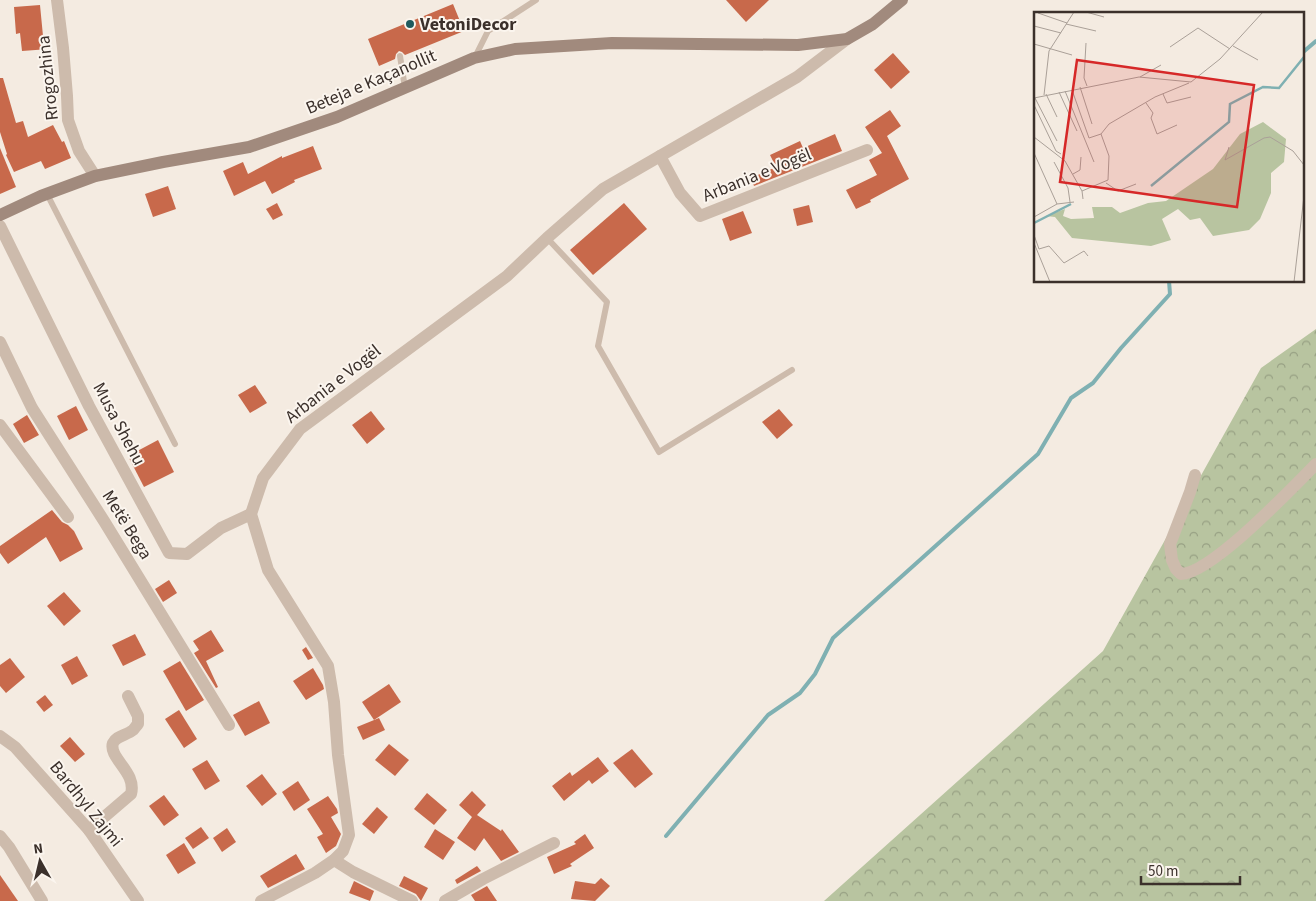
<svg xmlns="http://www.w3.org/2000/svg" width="1316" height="901" viewBox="0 0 1316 901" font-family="'Source Sans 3',sans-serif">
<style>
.forest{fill:url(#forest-crowns)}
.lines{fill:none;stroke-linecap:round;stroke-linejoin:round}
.stream{stroke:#7fb0b2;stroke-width:4}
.building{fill:#c8694b}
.lane{stroke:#cdbbac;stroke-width:6}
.street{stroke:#cdbbac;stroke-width:12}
.secondary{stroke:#a18a7d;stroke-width:12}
.poi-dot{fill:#1f5a5e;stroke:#fbf5ee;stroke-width:2}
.labels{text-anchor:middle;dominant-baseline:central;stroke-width:4;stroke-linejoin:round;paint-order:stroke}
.poi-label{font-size:18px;font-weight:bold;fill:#3b302b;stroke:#fbf5ee;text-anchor:start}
.street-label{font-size:18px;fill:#3b302b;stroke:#fbf5ee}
.inset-river{fill:none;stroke:#7fb0b2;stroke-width:2.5}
.inset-road{fill:none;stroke:#aaa098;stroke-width:1}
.view{fill:#d62828;fill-opacity:0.15;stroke:#d62828;stroke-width:2.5}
.inset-edge{fill:none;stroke:#3b302b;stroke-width:2.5}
</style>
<defs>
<pattern id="forest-crowns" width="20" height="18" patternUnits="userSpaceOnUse" patternTransform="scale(1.25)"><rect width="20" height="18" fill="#b8c4a0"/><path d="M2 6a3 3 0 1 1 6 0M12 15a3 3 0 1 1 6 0" fill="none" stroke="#97a083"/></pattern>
</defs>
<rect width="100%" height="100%" fill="#f4ebe1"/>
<!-- forest -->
<polygon class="forest" points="1316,329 1316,901 824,901 1103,651 1261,368"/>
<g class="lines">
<!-- stream -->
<g class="stream">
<polyline points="1302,53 1316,41"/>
<polyline points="666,836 768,715 800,693 815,674 833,638 1038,454 1071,398 1093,383 1121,348 1170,294 1169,281"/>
</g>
</g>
<!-- building -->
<g class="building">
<polygon points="726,0 769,0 746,22"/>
<polygon points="453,4 464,31 405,55 402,52 399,51 396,54 395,59 379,66 368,39"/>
<polygon points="40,5 43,36 48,36 49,49 22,51 20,33 16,34 14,7"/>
<polygon points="893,53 910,72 891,89 874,70"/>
<polygon points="0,78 3,78 16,123 23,121 28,137 53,125 62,142 64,141 71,158 45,169 41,161 14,172 6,155 7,154 0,132"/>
<polygon points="890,110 901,126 887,136 909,179 870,200 871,202 856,209 846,190 877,175 869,160 882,153 865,127"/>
<polygon points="835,134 842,151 754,186 751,178 776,167 770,155 800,141 803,148"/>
<polygon points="313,146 322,169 294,180 295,182 272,194 265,181 234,196 223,171 243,162 248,174 282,156 282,158"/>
<polygon points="0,148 16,187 0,194"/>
<polygon points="168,186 176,209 153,217 145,194"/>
<polygon points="277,203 283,215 273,220 266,209"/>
<polygon points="624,203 647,229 593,275 570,250"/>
<polygon points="809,205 813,222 797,226 793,209"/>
<polygon points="743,211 752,233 730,241 722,219"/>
<polygon points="255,385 267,403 250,413 238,395"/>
<polygon points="76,406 88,430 69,440 57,416"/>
<polygon points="779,409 793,425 777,439 762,422"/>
<polygon points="371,411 385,429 367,444 352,425"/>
<polygon points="27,415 39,435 24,443 13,424"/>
<polygon points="158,440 174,472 144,487 128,456"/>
<polygon points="52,510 62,522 68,525 74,531 83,549 60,562 46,537 8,564 0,553 0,546"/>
<polygon points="169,580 177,593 163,602 155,589"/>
<polygon points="64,592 81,611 64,626 47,606"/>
<polygon points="211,630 224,651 206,661 218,687 216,688 194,653 199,650 193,641"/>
<polygon points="135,634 146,655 123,666 112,645"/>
<polygon points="306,647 313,658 308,660 302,650"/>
<polygon points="77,656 88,676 72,685 61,665"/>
<polygon points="10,658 25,677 6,693 0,686 0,665"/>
<polygon points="180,661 204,700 186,711 163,671"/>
<polygon points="313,668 323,685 324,689 306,700 293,681"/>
<polygon points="389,684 401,702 374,720 362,702"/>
<polygon points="45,695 53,705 44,712 36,702"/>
<polygon points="259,701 270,723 245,736 233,715"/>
<polygon points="179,710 197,739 184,748 165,719"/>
<polygon points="379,718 385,730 363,740 357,727"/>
<polygon points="70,737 85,754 75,762 60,746"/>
<polygon points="389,744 409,760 395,776 375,760"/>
<polygon points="632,749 653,774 635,788 613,763"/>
<polygon points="598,757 609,771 592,784 589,780 564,801 552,786 570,772 572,776"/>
<polygon points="207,760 220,781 205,790 192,769"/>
<polygon points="262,774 277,794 262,806 246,786"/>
<polygon points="298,781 310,800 294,811 282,792"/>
<polygon points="472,791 486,805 477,815 501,831 502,829 519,852 501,861 484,838 475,851 457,838 472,817 459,805"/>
<polygon points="427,793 447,810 434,825 414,809"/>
<polygon points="164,795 179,815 164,826 149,806"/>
<polygon points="328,796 337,809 338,813 331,817 341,834 336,846 326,853 317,837 323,834 307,809"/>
<polygon points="377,807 388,817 374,834 362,824"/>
<polygon points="201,827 209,838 193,849 185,838"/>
<polygon points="227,828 236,842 222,852 213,838"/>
<polygon points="435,829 455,842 443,860 424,847"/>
<polygon points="585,834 594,848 570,864 572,866 554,874 547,857 576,844 574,842"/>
<polygon points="184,843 196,863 178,874 166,855"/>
<polygon points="296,854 305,869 268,888 260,876"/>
<polygon points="477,866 481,871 457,884 455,880"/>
<polygon points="0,875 18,901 0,901"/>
<polygon points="404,876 428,888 421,901 416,894 399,886"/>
<polygon points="601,878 610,886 595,901 571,899 575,881 595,884"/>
<polygon points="354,881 374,891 370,901 349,893"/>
<polygon points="487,886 497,901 475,901 471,895"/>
</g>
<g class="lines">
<!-- lane -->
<g class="lane">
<polyline points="400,56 405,88"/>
<polyline points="475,57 488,31 536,0"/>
<polyline points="47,194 175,444"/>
<polyline points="547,238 607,302 598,346 659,452 792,370"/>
</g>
<!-- street -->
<g class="street">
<polyline points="57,0 63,48 67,96 68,120 79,151 95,176"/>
<polyline points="660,156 680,193 700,216 867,150"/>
<polyline points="0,226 89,406 169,553 187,554 221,528 251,514"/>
<polyline points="0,342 32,408 104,521 229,725"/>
<polyline points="0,425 68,517"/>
<path d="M1195 475 1190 492 1170 544 1172 560 1176 569 1181 574C1212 573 1292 488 1316 464"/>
<polyline points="0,736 15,747 89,830 138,901"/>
<path d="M89 830 131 794C137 772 108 758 113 743 116 736 127 735 133 730 135 728 136 726 138 724V716L128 696"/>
<polyline points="0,836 9,847 42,901"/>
<polyline points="334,860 353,872 412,901"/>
<polyline points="261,901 315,873 334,860 343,851 349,835 338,755 334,702 328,666 268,570 251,514 263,478 300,429 507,276 547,238 603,189 797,77 847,39"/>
<polyline points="445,901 483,879 554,843"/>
</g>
<!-- secondary -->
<polyline class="secondary" points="0,215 41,196 95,176 163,162 249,147 337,117 474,58 515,49 612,43 798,45 847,39 873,24 902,0"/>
</g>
<!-- markers -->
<circle class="poi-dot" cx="410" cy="24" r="5"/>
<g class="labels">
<!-- poi labels -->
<g class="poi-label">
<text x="420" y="24">VetoniDecor</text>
</g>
<!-- street labels -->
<g class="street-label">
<text transform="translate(48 78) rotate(-96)">Rrogozhina</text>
<text transform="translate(371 82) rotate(-23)">Beteja e Kaçanollit</text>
<text transform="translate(757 175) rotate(-22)">Arbania e Vogël</text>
<text transform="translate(333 384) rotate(-38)">Arbania e Vogël</text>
<text transform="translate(119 424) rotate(62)">Musa Shehu</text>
<text transform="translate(127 525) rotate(58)">Metë Bega</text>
<text transform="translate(86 804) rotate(51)">Bardhyl Zajmi</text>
</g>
</g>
<!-- overview -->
<g transform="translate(1034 12)">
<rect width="270" height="270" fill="#f4ebe1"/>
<path d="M229 110 252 127 250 150 237 161V181L226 207 215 218 179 224 166 206 156 208 144 197 128 207 137 228 117 234 38 226 21 205 12 204 31 197 29 204 37 207 60 206 58 195H78L86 201 114 191 132 189 179 157 206 122Z" fill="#b8c4a0"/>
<path class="inset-river" d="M117 174 195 110 196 92 229 75 245 76 270 45M0 211 37 192"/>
<path class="inset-road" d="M52 0 70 5M4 1 33 11M32 12 62 19M0 14 27 21M52 31 50 66 53 74M0 32 38 43M199 34 224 48M136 35 164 16 196 37M106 65 127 53M46 75 58 112M38 78 55 126 67 122M31 79 60 150M25 80 43 119M12 82 23 105M129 82 133 91 157 85M10 83 15 39 40 0M0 86 105 65 157 70 186 47 229 0M1 86 23 129M112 91 119 101 117 106 123 122 143 113M0 93 22 139 27 142M0 125 31 149 48 179 49 187M195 135 191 148 230 126 236 125 259 139 270 153M0 141 23 192M20 150 34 176 36 190M39 162 46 158 47 145M72 171 84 179 102 172M48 179 74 168 75 144 67 122 75 112 121 85 155 71M0 205 23 192 40 190M0 223 5 237 15 234 30 251 50 239 54 244M0 231 16 270M260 270 270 184"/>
<path class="view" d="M43 48 220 73 203 195 26 170Z"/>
<rect width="270" height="270" class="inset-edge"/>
</g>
<!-- north arrow -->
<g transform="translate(40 861) rotate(352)" stroke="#fbf5ee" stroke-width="4" paint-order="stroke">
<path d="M0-4L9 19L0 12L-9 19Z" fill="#3b302b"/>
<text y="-8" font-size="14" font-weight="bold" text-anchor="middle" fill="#3b302b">N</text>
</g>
<!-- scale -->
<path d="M1141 876v8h99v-8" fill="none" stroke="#3b302b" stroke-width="2.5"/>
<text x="1148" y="876" font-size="15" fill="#3b302b" stroke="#fbf5ee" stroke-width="4" paint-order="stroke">50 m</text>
</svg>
